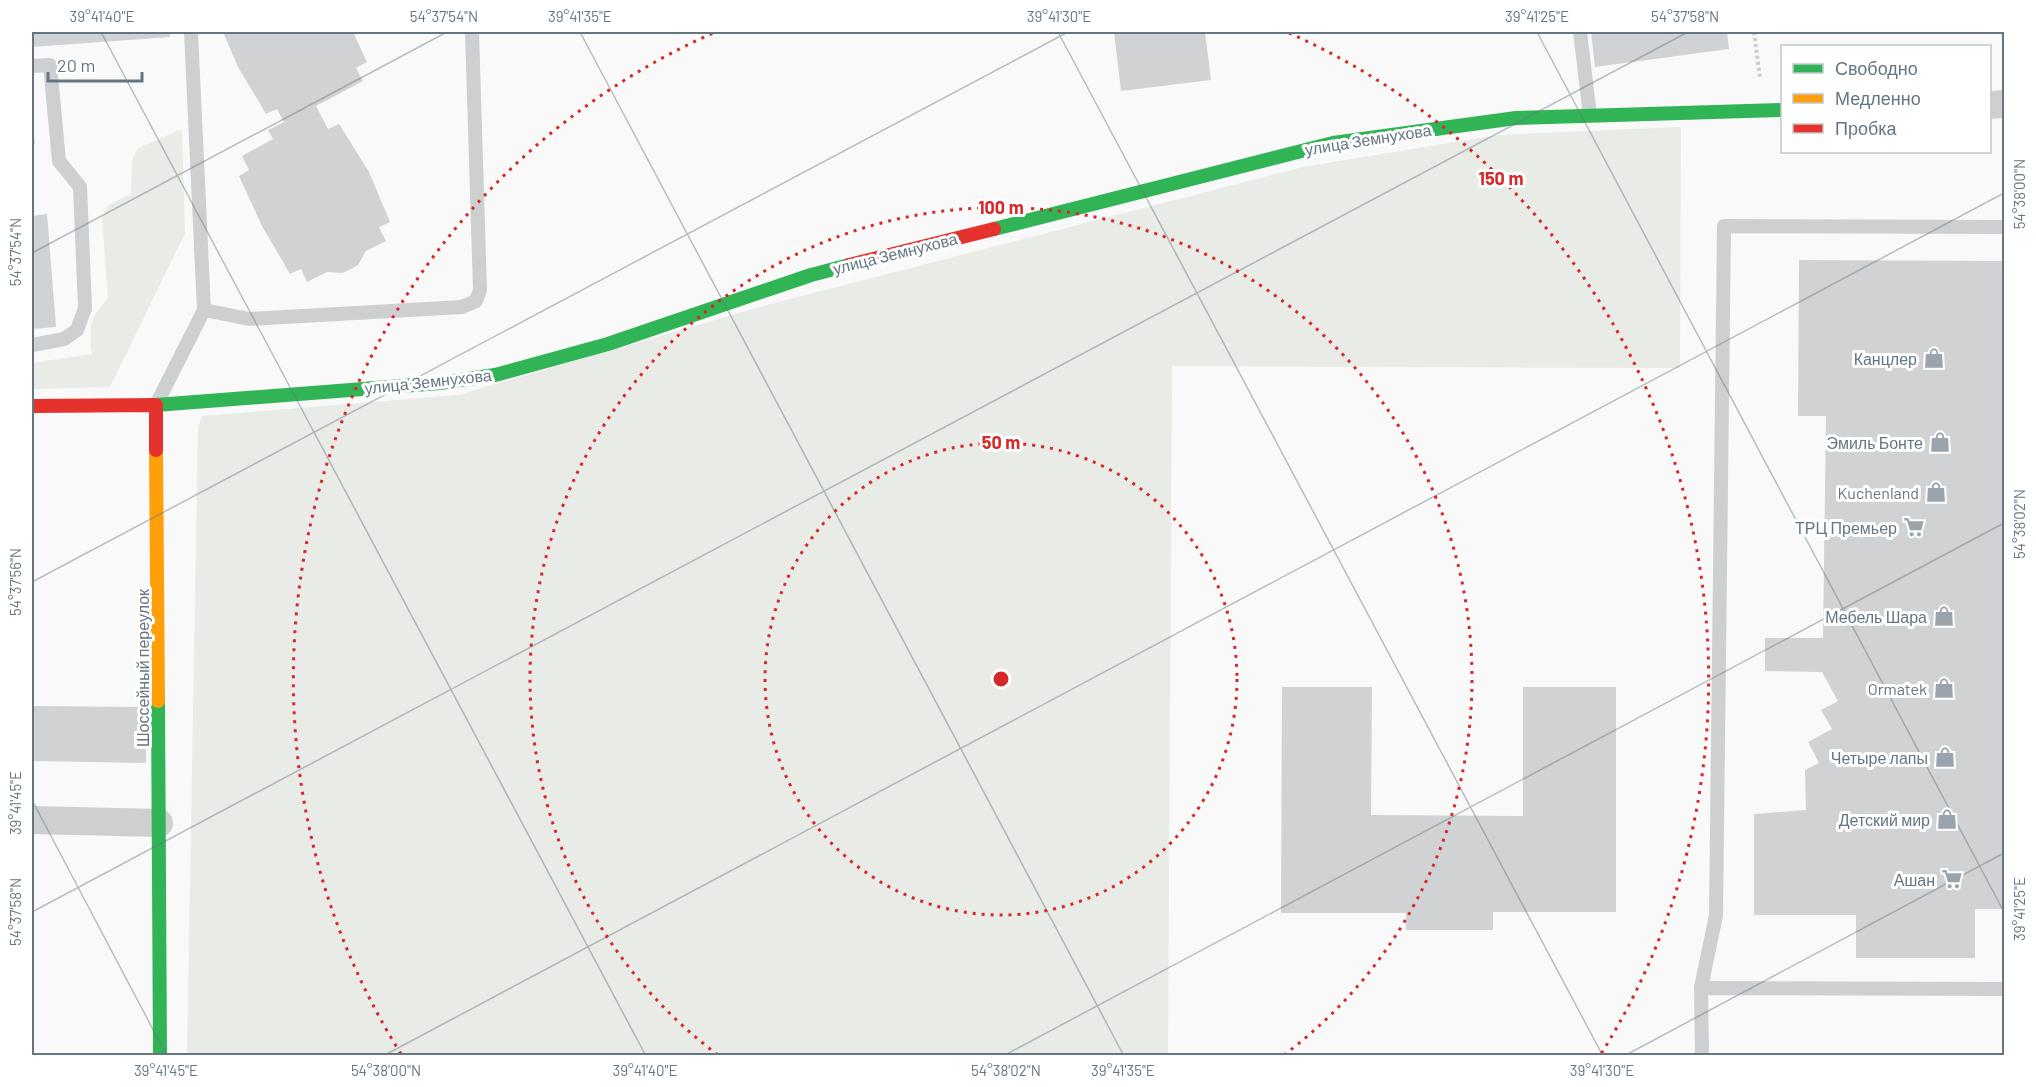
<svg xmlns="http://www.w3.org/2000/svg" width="2036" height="1087" viewBox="0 0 2036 1087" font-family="Barlow,sans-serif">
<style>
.green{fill:#e8ebe6}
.building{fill:#d0d2d3}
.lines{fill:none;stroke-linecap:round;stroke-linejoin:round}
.path{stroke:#cbcccd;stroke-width:4;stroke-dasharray:3 3;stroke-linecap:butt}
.lane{stroke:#cecfd0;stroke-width:14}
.street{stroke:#cecfd0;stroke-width:28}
.fast{stroke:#30b455;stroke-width:14}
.slow{stroke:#ff9f0a;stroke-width:14}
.jam{stroke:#e5322d;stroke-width:14}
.ticks{fill:none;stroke:#657683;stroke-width:1.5;stroke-opacity:0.45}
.ring{fill:none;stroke:#d62828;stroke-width:3;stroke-dasharray:3 6}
.labels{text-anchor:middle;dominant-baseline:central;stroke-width:6;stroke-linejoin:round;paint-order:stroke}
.street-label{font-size:16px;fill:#657683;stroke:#fff}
.poi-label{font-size:16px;fill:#657683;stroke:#fff;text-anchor:end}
.centre{fill:#d62828;stroke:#fff;stroke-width:3}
.ring-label{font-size:18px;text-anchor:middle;font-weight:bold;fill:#d62828;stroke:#fff;stroke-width:6;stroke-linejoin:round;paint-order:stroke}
.neatline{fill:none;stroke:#657683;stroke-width:2}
.ticks-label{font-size:15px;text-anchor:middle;fill:#657683}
</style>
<rect width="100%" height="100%" fill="#f9f9f9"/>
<!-- green -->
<g class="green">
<polygon points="1681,127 1680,368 1172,366 1168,1055 187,1056 198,429 202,416 458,395 763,306 1303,167 1498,135"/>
<path d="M182 129 185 233 110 387 32 389V363L92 354C88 326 90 319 108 298L102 218 107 206 131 194 132 160 138 148Z"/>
</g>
<!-- building -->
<g class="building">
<polygon points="32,32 170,32 170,37 32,47"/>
<polygon points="223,32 353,32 367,62 356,68 363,81 316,106 328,129 339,124 369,172 390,222 379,227 386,241 366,251 358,265 351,269 342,273 327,272 307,282 301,269 290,274 262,226 239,176 249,170 242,156 273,139 268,130 284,122 277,109 266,114 238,67"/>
<polygon points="1114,32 1205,32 1211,80 1121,91"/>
<polygon points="1591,32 1727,32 1729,49 1595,67"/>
<polygon points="32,119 35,144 32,145"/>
<polygon points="47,214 56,327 32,329 32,216"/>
<polygon points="1799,260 2004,261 2004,909 1975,909 1975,958 1856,958 1856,915 1754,915 1754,814 1806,810 1805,770 1819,763 1808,742 1832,729 1821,710 1838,701 1822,672 1765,671 1765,638 1823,638 1826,416 1798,416"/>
<polygon points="1282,687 1372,687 1371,815 1523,816 1523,687 1616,687 1616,912 1493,912 1493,930 1406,930 1406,913 1281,913"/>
<polygon points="32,706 146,707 146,763 32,761"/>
</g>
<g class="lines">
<!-- path -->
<polyline class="path" points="1754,32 1760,78"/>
<!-- lane -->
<g class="lane">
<polyline points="1580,32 1590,115"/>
<polyline points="32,66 50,65 59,161 80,187 85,308 77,330 64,339 32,345"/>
<polyline points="204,310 249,319 462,307 476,301 480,290 472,32"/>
<polyline points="157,403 204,310 191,32"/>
<polyline points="1701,988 1716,915 1724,226 2004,227"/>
<polyline points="1702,1056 1701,988 2004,989"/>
</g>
<!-- street -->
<g class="street">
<polyline points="1990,105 2004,104"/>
<polyline points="32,820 159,823"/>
</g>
<!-- fast -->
<g class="fast">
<polyline points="994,229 1333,143 1516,118 1782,110"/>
<polyline points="156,405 440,383 495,375 608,344 811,275 849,265"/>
<polyline points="158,701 160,1056"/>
</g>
<!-- slow -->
<polyline class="slow" points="156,450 158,701"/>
<!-- jam -->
<g class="jam">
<polyline points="849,265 994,229"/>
<polyline points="32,406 156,405 156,450"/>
</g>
</g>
<!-- ticks -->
<path class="ticks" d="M101 32 646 1056M580 32 1124 1056M1058 32 1603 1056M1537 32 2004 912M32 253 447 32M32 582 1068 32M32 800 167 1056M32 912 1688 32M383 1056 2004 193M1003 1056 2004 523M1624 1056 2004 853"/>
<!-- distance rings -->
<g class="ring">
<circle cx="1001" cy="679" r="236"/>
<path d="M718 1055A471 471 0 1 1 1284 1055"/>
<path d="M401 1054A707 707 0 0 1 713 33M1289 33A707 707 0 0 1 1601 1054"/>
</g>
<!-- icons -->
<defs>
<g id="shop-bare" transform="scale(1.62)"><path d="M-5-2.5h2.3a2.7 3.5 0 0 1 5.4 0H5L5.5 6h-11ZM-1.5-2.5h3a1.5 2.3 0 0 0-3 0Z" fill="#99a4ac" stroke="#fff" stroke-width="2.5" paint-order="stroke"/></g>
<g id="supermarket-bare" transform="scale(1.62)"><path d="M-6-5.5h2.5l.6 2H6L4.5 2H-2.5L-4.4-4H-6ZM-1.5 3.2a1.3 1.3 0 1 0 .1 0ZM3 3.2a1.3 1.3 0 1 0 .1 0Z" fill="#99a4ac" stroke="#fff" stroke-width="2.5" paint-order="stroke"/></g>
</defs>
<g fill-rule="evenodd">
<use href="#shop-bare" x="1934" y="358"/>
<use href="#shop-bare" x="1940" y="442"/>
<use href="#shop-bare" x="1936" y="492"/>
<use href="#supermarket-bare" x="1914" y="527"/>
<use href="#shop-bare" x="1944" y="616"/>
<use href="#shop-bare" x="1944" y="688"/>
<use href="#shop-bare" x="1945" y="757"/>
<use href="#shop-bare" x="1947" y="819"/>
<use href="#supermarket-bare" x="1952" y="879"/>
</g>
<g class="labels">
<!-- street labels -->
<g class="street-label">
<text transform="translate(1368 139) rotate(-9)">улица Земнухова</text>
<text transform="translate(895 253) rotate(-14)">улица Земнухова</text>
<text transform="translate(428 381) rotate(-6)">улица Земнухова</text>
<text transform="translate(142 668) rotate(-90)">Шоссейный переулок</text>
</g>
<!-- poi labels -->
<g class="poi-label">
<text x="1917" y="358">Канцлер</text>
<text x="1923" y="442">Эмиль Бонте</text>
<text x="1919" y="492">Kuchenland</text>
<text x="1897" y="527">ТРЦ Премьер</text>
<text x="1927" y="616">Мебель Шара</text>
<text x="1927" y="688">Ormatek</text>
<text x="1928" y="757">Четыре лапы</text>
<text x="1930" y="819">Детский мир</text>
<text x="1935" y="879">Ашан</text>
</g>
</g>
<circle cx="1001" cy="679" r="9" class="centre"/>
<g class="ring-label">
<text x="1501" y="185">150 m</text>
<text x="1001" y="214">100 m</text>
<text x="1001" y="449">50 m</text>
</g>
<!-- border -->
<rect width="2036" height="1087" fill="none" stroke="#ffffff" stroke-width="66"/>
<!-- legend -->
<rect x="1781" y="45" width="210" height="108" fill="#ffffff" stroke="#c1c8cd" stroke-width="1.5"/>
<rect x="1793" y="64" width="30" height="9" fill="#30b455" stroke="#c1c8cd" stroke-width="1.5"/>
<text x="1835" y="75" font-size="18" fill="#657683">Свободно</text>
<rect x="1793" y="94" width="30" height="9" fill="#ff9f0a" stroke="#c1c8cd" stroke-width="1.5"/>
<text x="1835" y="105" font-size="18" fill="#657683">Медленно</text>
<rect x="1793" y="124" width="30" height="9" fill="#e5322d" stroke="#c1c8cd" stroke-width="1.5"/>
<text x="1835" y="135" font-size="18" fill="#657683">Пробка</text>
<!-- scale -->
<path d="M48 72v9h94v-9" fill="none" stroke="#657683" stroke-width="3"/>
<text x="57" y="72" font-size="18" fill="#657683" stroke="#ffffff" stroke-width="4.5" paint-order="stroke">20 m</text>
<rect x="33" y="33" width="1970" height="1021" class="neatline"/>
<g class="ticks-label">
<text x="102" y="22">39°41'40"E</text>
<text x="444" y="22">54°37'54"N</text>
<text x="580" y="22">39°41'35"E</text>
<text x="1059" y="22">39°41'30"E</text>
<text x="1537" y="22">39°41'25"E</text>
<text x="1685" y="22">54°37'58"N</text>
<text transform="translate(2020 194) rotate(-90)" y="5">54°38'00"N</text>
<text transform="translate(16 252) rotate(-90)" y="5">54°37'54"N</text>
<text transform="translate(2020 524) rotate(-90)" y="5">54°38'02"N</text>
<text transform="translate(16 582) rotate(-90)" y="5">54°37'56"N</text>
<text transform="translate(16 803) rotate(-90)" y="5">39°41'45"E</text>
<text transform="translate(2020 909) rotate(-90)" y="5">39°41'25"E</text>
<text transform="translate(16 912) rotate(-90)" y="5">54°37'58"N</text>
<text x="166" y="1076">39°41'45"E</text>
<text x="386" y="1076">54°38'00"N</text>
<text x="645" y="1076">39°41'40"E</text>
<text x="1006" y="1076">54°38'02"N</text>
<text x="1123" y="1076">39°41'35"E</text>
<text x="1602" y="1076">39°41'30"E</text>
</g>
</svg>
